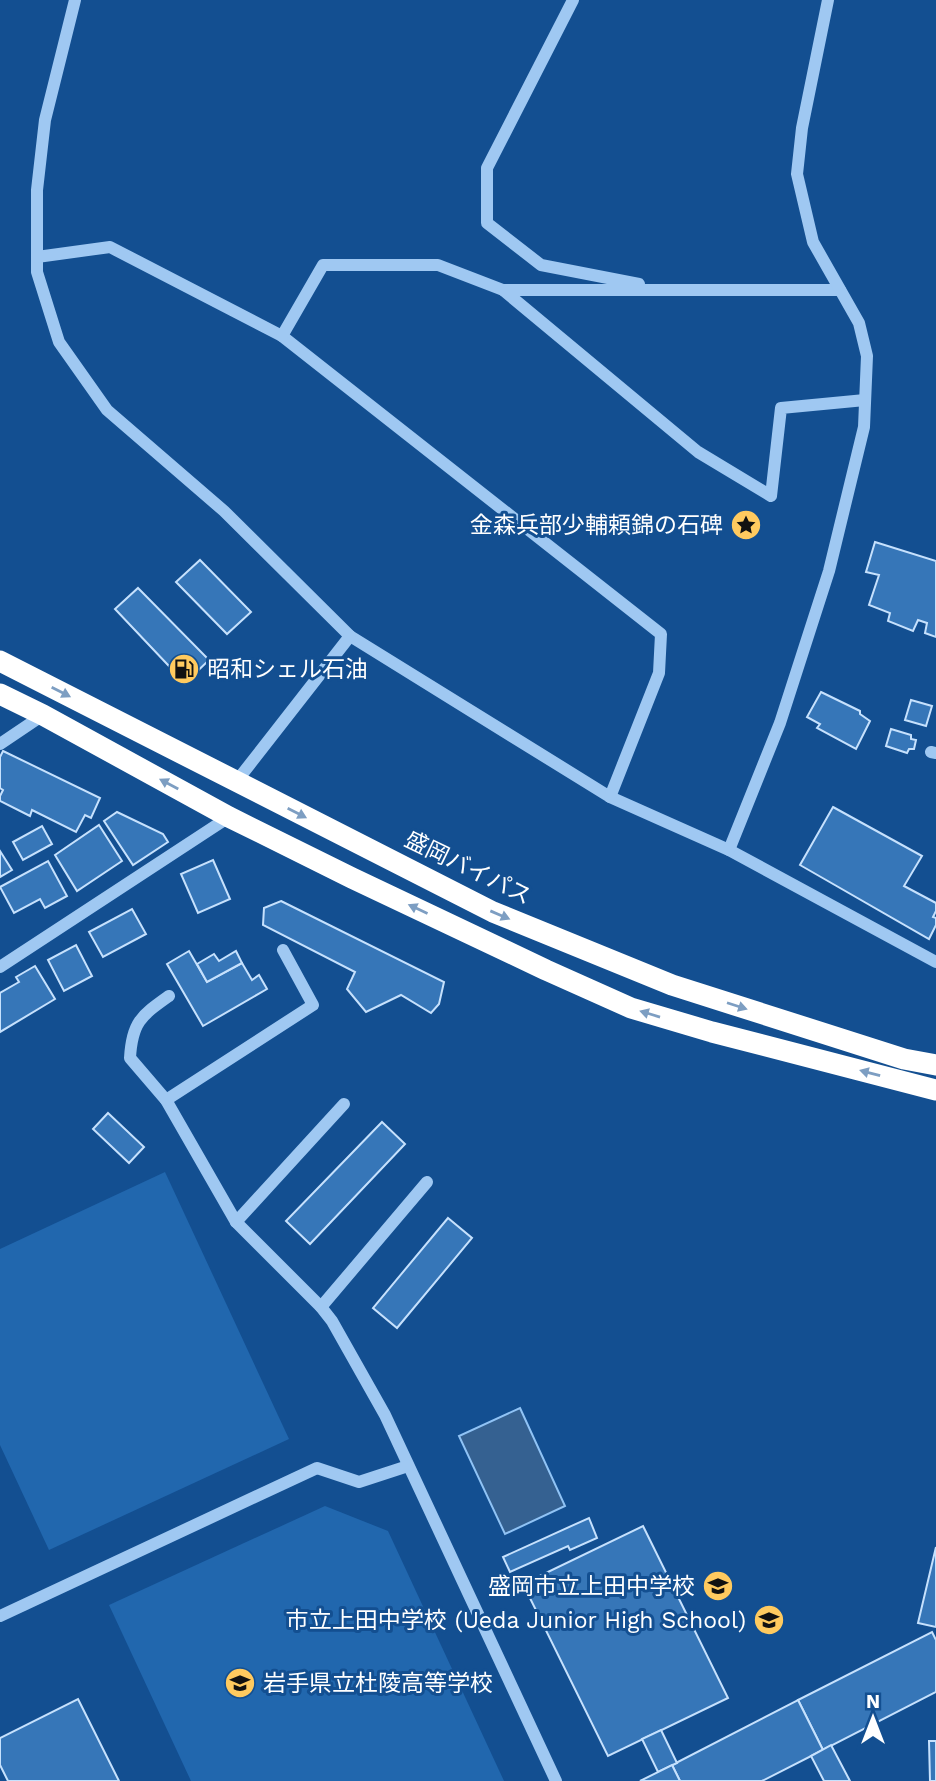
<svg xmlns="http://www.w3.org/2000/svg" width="936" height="1781" viewBox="0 0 936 1781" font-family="'Work Sans','Noto Sans JP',sans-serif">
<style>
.green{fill:#2167ae}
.water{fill:#356191;stroke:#90c3f5;stroke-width:2}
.building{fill:#3676b8;stroke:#c6e1fd;stroke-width:2}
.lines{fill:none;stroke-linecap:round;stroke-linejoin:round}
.minor{stroke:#9fc8f2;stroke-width:12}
.highway{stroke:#fff;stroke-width:21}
.oneway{fill:#7d9ec2}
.labels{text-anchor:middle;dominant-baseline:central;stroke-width:6;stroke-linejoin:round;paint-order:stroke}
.poi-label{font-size:23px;fill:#fff;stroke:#134f91;text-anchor:end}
.street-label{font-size:23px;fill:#fff;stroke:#134f91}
</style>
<rect width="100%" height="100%" fill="#134f91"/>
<!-- green -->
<g class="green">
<polygon points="165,1172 289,1439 49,1550 0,1445 0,1249"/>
<polygon points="325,1506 388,1531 504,1781 191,1781 109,1605"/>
</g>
<!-- water -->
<polygon class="water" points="520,1408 565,1506 505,1534 459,1436"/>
<!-- building -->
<g class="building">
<polygon points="875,542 936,561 936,637 925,633 927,623 918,620 913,631 888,621 890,613 869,605 879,575 866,572"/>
<polygon points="200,560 251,612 227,634 176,582"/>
<polygon points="138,588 209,660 185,683 115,609"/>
<polygon points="821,692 860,711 860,714 870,721 856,749 817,728 820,724 807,717"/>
<polygon points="911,700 932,706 926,726 905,720"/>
<polygon points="891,729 911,735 911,739 916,740 914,749 909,749 907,753 886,746"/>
<polygon points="3,751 100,798 91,818 85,815 76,832 32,810 30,816 0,801 0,796 3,790 0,788 0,757"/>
<polygon points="833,807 922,856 904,886 936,903 936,911 933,917 936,918 936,925 929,939 800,865"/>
<polygon points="117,812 163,834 168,842 133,865 104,821"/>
<polygon points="99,825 122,861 77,891 55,855"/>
<polygon points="42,826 52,844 23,860 13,842"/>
<polygon points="0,851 12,870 0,877"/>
<polygon points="213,860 230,899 198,913 181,874"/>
<polygon points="48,861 67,896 45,908 40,899 14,913 0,887"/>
<polygon points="281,901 444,982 439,1004 431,1013 401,995 366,1012 347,989 355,972 263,925 264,908"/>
<polygon points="132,909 146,934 103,957 89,932"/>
<polygon points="76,945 92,976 64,991 48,960"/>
<polygon points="189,951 207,982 242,963 252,980 259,975 267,989 203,1026 167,964"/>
<polygon points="236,951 242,963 207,982 197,964 214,954 219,961"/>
<polygon points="35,966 55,999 0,1032 0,993 19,982 16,977"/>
<polygon points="108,1113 144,1147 129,1163 93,1129"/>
<polygon points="382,1122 405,1144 310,1244 286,1221"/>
<polygon points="448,1218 472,1238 397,1328 373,1308"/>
<polygon points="589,1518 597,1538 570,1550 568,1546 510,1572 503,1557"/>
<polygon points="643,1526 728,1698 608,1756 523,1584"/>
<polygon points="936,1547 936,1627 918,1623"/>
<polygon points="932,1632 936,1640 936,1692 823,1750 798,1700"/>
<polygon points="78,1699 119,1781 8,1781 0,1765 0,1738"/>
<polygon points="798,1700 823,1750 762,1781 680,1781 672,1765"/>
<polygon points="661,1730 677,1763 658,1772 642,1739"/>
<polygon points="929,1741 936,1741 936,1781 930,1781"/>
<polygon points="831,1745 850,1781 824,1781 811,1756"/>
<polygon points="672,1765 680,1781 640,1781"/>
</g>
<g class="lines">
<!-- minor -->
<g class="minor">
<polyline points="75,0 45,120 37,190 37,272 59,342 107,410 224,511 350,636 610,797 729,850 936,962"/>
<polyline points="573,0 487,168 487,223 541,265 639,284"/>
<polyline points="37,257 110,247 282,336 661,634 659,673 610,797"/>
<polyline points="503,290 698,452 771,496 781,408 865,400"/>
<polyline points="282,336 323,265 438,265 503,290 840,290"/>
<polyline points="0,744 43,715"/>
<polyline points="931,752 936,753"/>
<polyline points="236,782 350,636"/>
<polyline points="729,850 780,723 829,571 864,427 867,356 859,323 813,242 797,174 802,128 828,0"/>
<polyline points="0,967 229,817"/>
<path d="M169 996C141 1016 132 1022 130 1058L166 1100 236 1222 321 1307 332 1321 385 1415 556 1781"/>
<polyline points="166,1100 313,1005 283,950"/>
<polyline points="236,1222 344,1104"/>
<polyline points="321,1307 427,1182"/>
<polyline points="0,1616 317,1468 359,1482 408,1466"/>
</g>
<!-- highway -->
<g class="highway">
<polyline points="0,661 493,912 672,985 904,1059 936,1065"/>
<polyline points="0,694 43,715 229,817 352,878 546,970 631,1008 712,1032 936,1090"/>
</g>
</g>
<!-- one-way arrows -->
<defs><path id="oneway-solid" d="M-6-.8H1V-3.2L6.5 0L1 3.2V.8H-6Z" transform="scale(1.75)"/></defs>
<g class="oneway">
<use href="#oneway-solid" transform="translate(61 692) rotate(27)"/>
<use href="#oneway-solid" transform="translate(169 784) rotate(-152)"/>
<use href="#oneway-solid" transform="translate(297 813) rotate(27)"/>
<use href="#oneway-solid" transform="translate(418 909) rotate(-155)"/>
<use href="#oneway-solid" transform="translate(500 915) rotate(23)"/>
<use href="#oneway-solid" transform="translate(737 1006) rotate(18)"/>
<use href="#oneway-solid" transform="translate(650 1014) rotate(-163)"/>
<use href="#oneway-solid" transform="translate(870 1073) rotate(-165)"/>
</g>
<!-- icons -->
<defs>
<g id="sight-disc" transform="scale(1.575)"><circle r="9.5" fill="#ffca5f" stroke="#134f91"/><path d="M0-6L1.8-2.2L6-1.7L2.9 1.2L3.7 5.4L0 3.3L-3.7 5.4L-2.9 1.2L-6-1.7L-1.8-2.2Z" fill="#111"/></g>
<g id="fuel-disc" transform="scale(1.575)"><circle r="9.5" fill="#ffca5f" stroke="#134f91"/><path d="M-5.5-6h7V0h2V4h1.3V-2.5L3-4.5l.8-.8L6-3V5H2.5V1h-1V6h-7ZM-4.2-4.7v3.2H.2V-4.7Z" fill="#111"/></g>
<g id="school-disc" transform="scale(1.575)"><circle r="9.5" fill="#ffca5f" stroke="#134f91"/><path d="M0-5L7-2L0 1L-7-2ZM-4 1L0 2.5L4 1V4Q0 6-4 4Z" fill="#111"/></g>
</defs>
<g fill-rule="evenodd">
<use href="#sight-disc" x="746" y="525"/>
<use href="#fuel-disc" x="184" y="669"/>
<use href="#school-disc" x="718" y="1586"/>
<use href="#school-disc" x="769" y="1620"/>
<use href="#school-disc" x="240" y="1683"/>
</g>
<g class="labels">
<!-- poi labels -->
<g class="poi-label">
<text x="723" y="525">金森兵部少輔頼錦の石碑</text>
<text x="207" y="669" text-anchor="start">昭和シェル石油</text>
<text x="695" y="1586">盛岡市立上田中学校</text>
<text x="746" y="1620">市立上田中学校 (Ueda Junior High School)</text>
<text x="263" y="1683" text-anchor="start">岩手県立杜陵高等学校</text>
</g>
<!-- street labels -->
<g class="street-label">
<text transform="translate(468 868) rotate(26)">盛岡バイパス</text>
</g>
</g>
<!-- north arrow -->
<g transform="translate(873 1718)" stroke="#134f91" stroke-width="5" paint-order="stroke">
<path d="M0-5L12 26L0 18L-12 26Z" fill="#ffffff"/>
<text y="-10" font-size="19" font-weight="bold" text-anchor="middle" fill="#ffffff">N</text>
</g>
</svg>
